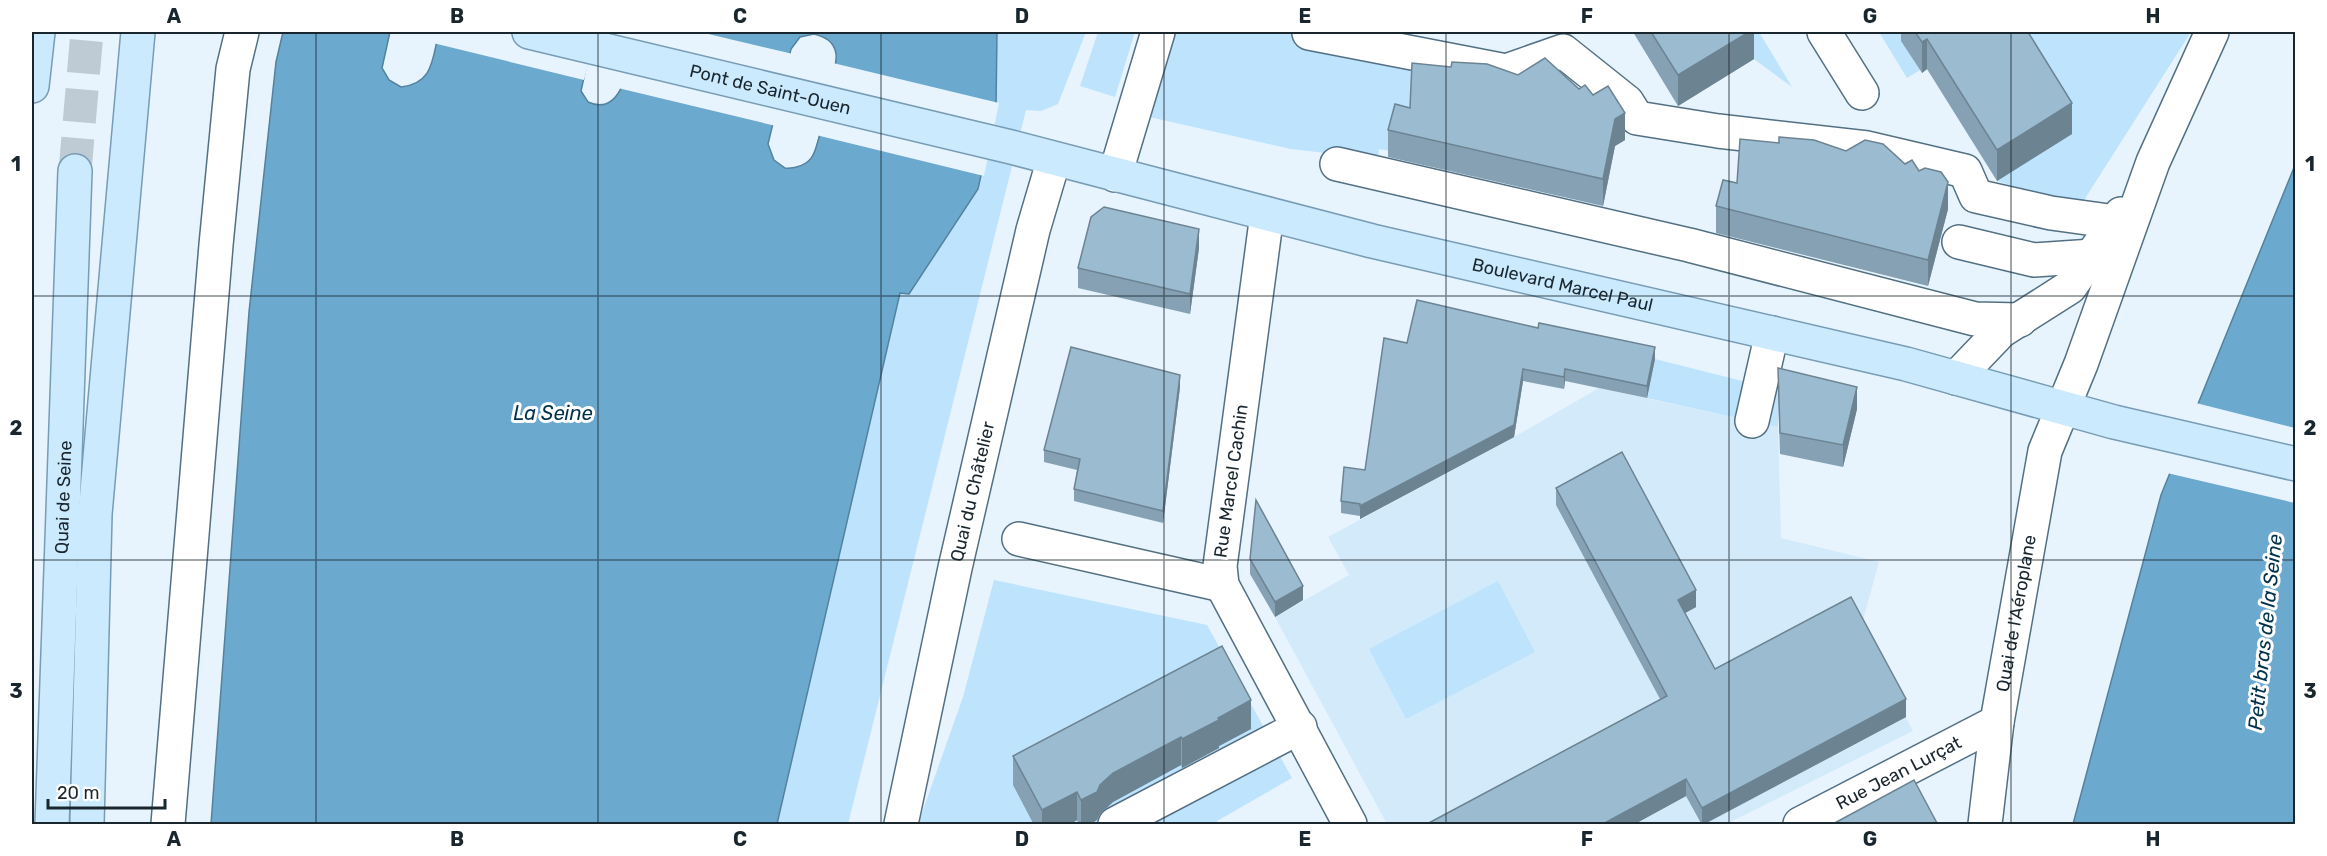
<svg xmlns="http://www.w3.org/2000/svg" width="2327" height="856" viewBox="0 0 2327 856" font-family="Rubik,sans-serif">
<style>
.built{fill:#d3eafa}
.green{fill:#bde3fd}
.water{fill:#6ca9cf;stroke:#53829f;stroke-width:1.5;fill-rule:evenodd}
.pier{fill:#e7f4fd}
.lines{fill:none;stroke-linecap:round;stroke-linejoin:round}
.major-tunnel{stroke:#becbd4;stroke-width:33;stroke-dasharray:33 16;stroke-linecap:butt}
.minor-casing{stroke:#537083;stroke-width:36}
.major-casing{stroke:#779cb5;stroke-width:36}
.minor{stroke:#fff;stroke-width:33}
.major{stroke:#cbeafe;stroke-width:33}
.wall{fill:#85a1b3}
.shaded-wall{fill:#6c8392}
.building{fill:#9bbbd0;stroke:#6c8392;stroke-width:1.5}
.grid{fill:none;stroke:#19262e;stroke-width:1.5;stroke-opacity:0.55}
.labels{text-anchor:middle;dominant-baseline:central;stroke-width:6;stroke-linejoin:round;paint-order:stroke}
.street-label{font-size:18px;fill:#19262e;stroke:#fff}
.water-label{font-size:20px;font-style:italic;fill:#00324c;stroke:#fff}
.neatline{fill:none;stroke:#19262e;stroke-width:2}
.grid-label{font-size:20px;text-anchor:middle;font-weight:bold;fill:#19262e}
</style>
<rect width="100%" height="100%" fill="#e7f4fd"/>
<!-- built -->
<polygon class="built" points="1599,388 1778,427 1781,538 1879,562 1860,631 1913,731 1726,824 1387,824 1275,617 1349,575 1328,537 1514,437"/>
<!-- green -->
<g class="green">
<polygon points="997,32 1086,32 1058,104 1041,111 1026,110 848,824 777,824 900,293 996,107"/>
<polygon points="1098,32 1135,32 1115,97 1080,86"/>
<polygon points="1173,32 1367,32 1452,89 1411,111 1390,151 1379,149 1378,159 1291,149 1145,116"/>
<polygon points="1737,32 1759,32 1792,87 1754,59"/>
<polygon points="1879,32 1915,32 1901,40 1920,70 1907,78"/>
<polygon points="2009,32 2191,32 2079,208 1997,181 2072,134"/>
<polygon points="1655,359 1778,390 1778,427 1647,398"/>
<polygon points="994,580 1207,625 1292,778 1217,821 1218,824 918,824 963,697"/>
<polygon points="1498,581 1535,652 1406,719 1369,649"/>
</g>
<!-- water -->
<g class="water">
<path d="M283 32H390L382 68 389 80 401 87C434 83 432 59 439 32H594L581 91 588 102C625 119 630 56 636 32H997L996 107 978 189 909 294 900 293 777 824H211L249 312 276 62ZM814 34C825 37 834 41 836 54 838 62 818 147 813 155 808 165 795 169 785 168L774 160 768 144 791 49 800 37Z"/>
<polygon points="2295,165 2295,824 2073,824 2161,495"/>
</g>
<!-- pier -->
<g class="pier">
<polygon points="435,32 597,32 584,80 433,43"/>
<polygon points="633,32 700,32 793,54 776,126 618,88"/>
<polygon points="833,63 999,103 984,176 816,135"/>
<polygon points="2196,403 2295,428 2295,503 2167,473"/>
</g>
<g class="lines">
<!-- major-tunnel -->
<polyline class="major-tunnel" points="75,171 87,32"/>
<!-- minor casing -->
<g class="minor-casing">
<g id="minor">
<polyline points="1824,32 1862,93"/>
<polyline points="1309,33 1506,71 1563,51 1627,102 1637,118 1718,131 1867,148 1965,171 1976,196 2051,213 2116,222"/>
<polyline points="1337,164 1689,245 1975,319 2020,320"/>
<polyline points="1115,175 1158,32"/>
<polyline points="1267,214 1220,566 1222,585 1350,824"/>
<polyline points="1959,242 2034,260 2093,256"/>
<polyline points="1956,378 2001,331 2070,287 2121,214"/>
<polyline points="1752,421 1772,333"/>
<polyline points="1019,539 1222,585"/>
<polyline points="168,824 216,245 233,69 242,32"/>
<path id="s1" d="M901 824 955 568 1033 230 1054 159"/>
<polyline points="1115,824 1300,727"/>
<path id="s2" d="M1800 824 1997 722"/>
<path id="s3" d="M1985 824 1997 722 2045 451 2081 364 2153 162 2212 32"/>
</g>
</g>
<!-- major casing -->
<g class="major-casing">
<g id="major">
<path id="s4" d="M529 32 1011 147 1372 241 1906 364 2114 422 2296 464"/>
<polyline points="32,86 38,32"/>
<path id="s5" d="M52 824 75 171"/>
<polyline points="87,824 95,514 138,32"/>
</g>
</g>
<!-- minor -->
<use href="#minor" class="minor"/>
<!-- major -->
<use href="#major" class="major"/>
</g>
<!-- wall -->
<g class="wall">
<polygon points="1633,32 1754,32 1754,59 1678,106"/>
<polygon points="1901,32 2028,32 2072,134 1997,181 1927,69 1922,73 1901,41"/>
<polygon points="1410,108 1625,140 1615,146 1603,206 1388,157 1388,130"/>
<polygon points="1779,143 1846,151 1905,164 1919,171 1948,209 1928,286 1716,233 1716,206 1737,183"/>
<polygon points="1199,248 1190,314 1078,288 1078,268"/>
<polygon points="1407,343 1655,359 1647,398 1565,381 1564,389 1523,381 1514,437 1360,519 1360,516 1341,513 1341,501 1365,470"/>
<polygon points="1180,387 1163,523 1074,501 1074,489 1077,470 1044,462 1044,450"/>
<polygon points="1778,390 1857,409 1843,467 1780,454"/>
<polygon points="1556,488 1696,607 1685,613 1715,669 1906,717 1703,825 1702,825 1686,796 1633,825 1425,825 1660,699 1556,505"/>
<polygon points="1250,559 1303,600 1275,617 1250,574"/>
<polygon points="1251,729 1219,746 1219,748 1182,768 1181,765 1113,802 1100,814 1097,820 1089,825 1079,825 1077,820 1069,825 1034,825 1013,785 1013,756"/>
</g>
<!-- shaded-wall -->
<g class="shaded-wall">
<polygon points="1749,32 1754,32 1754,59 1678,106 1678,75"/>
<polygon points="1927,39 1927,69 1922,73 1922,42"/>
<polygon points="2072,103 2072,134 1997,181 1997,150"/>
<polygon points="1625,113 1625,140 1615,146 1603,206 1603,179 1615,119"/>
<polygon points="1948,182 1948,209 1928,286 1928,260"/>
<polygon points="1199,229 1199,248 1190,314 1190,294"/>
<polygon points="1655,347 1655,359 1647,398 1647,386"/>
<polygon points="1523,369 1523,381 1514,437 1360,519 1360,506"/>
<polygon points="1565,369 1565,381 1564,389 1564,377"/>
<polygon points="1180,375 1180,387 1163,523 1163,511"/>
<polygon points="1857,387 1857,409 1843,467 1843,445"/>
<polygon points="1303,586 1303,600 1275,617 1275,602"/>
<polygon points="1696,590 1696,607 1678,617 1678,600"/>
<polygon points="1906,699 1906,717 1702,825 1702,808"/>
<polygon points="1251,700 1251,729 1219,746 1219,748 1182,768 1182,739 1218,718"/>
<polygon points="1181,737 1181,765 1113,802 1100,814 1097,820 1089,825 1081,825 1081,800 1113,773"/>
<polygon points="1686,779 1686,796 1633,825 1601,825"/>
<polygon points="1077,792 1077,820 1069,825 1042,825 1042,810"/>
</g>
<!-- building -->
<g class="building">
<polygon points="1651,32 1749,32 1678,75"/>
<polygon points="1915,32 2028,32 2072,103 1997,150 1927,39 1922,42"/>
<polygon points="1545,58 1579,89 1585,85 1593,95 1608,86 1625,113 1615,119 1603,179 1388,130 1395,104 1410,108 1412,63 1451,67 1452,62 1487,64 1518,75"/>
<polygon points="1779,137 1814,140 1846,151 1865,140 1883,144 1905,164 1912,160 1919,171 1925,168 1941,172 1948,182 1928,260 1716,206 1723,180 1737,183 1740,139 1779,143"/>
<polygon points="1104,207 1199,229 1190,294 1078,268 1091,217"/>
<polygon points="1417,300 1538,328 1539,323 1655,347 1647,386 1565,369 1564,377 1523,369 1514,425 1360,506 1360,504 1341,501 1344,467 1365,470 1384,338 1407,343"/>
<polygon points="1071,347 1180,375 1163,511 1074,489 1080,459 1044,450"/>
<polygon points="1778,368 1857,387 1843,445 1780,433"/>
<polygon points="1622,452 1696,590 1678,600 1715,669 1851,597 1906,699 1702,808 1686,779 1601,825 1425,825 1667,696 1556,488"/>
<polygon points="1256,500 1303,586 1275,602 1250,559"/>
<polygon points="1222,646 1251,700 1218,718 1219,720 1182,739 1181,737 1113,773 1100,785 1097,792 1081,800 1077,792 1042,810 1013,756"/>
<polygon points="1914,780 1938,825 1831,825"/>
</g>
<!-- grid -->
<path class="grid" d="M316 32V824M598 32V824M881 32V824M1164 32V824M1446 32V824M1729 32V824M2011 32V824M32 296H2296M32 560H2296"/>
<g class="labels">
<!-- street labels -->
<g class="street-label">
<text stroke="none"><textPath href="#s4" startOffset="248">Pont de Saint-Ouen</textPath></text>
<text stroke="none"><textPath href="#s4" startOffset="1064">Boulevard Marcel Paul</textPath></text>
<text transform="translate(1231 481) rotate(-82)">Rue Marcel Cachin</text>
<text stroke="none"><textPath href="#s1" startOffset="340">Quai du Châtelier</textPath></text>
<text stroke="none"><textPath href="#s5" startOffset="327">Quai de Seine</textPath></text>
<text stroke="none"><textPath href="#s3" startOffset="213">Quai de l'Aéroplane</textPath></text>
<text stroke="none"><textPath href="#s2" startOffset="111">Rue Jean Lurçat</textPath></text>
</g>
<!-- water labels -->
<g class="water-label">
<text x="553" y="413">La Seine</text>
<text transform="translate(2265 632) rotate(-84)">Petit bras de la Seine</text>
</g>
</g>
<!-- border -->
<rect width="2327" height="856" fill="none" stroke="#ffffff" stroke-width="66"/>
<!-- scale -->
<path d="M48 799v9h117v-9" fill="none" stroke="#19262e" stroke-width="3"/>
<text x="57" y="799" font-size="18" fill="#19262e" stroke="#ffffff" stroke-width="4.5" paint-order="stroke">20 m</text>
<rect x="33" y="33" width="2261" height="790" class="neatline"/>
<g class="grid-label">
<text x="174" y="23">A</text>
<text x="457" y="23">B</text>
<text x="740" y="23">C</text>
<text x="1022" y="23">D</text>
<text x="1305" y="23">E</text>
<text x="1587" y="23">F</text>
<text x="1870" y="23">G</text>
<text x="2153" y="23">H</text>
<text x="16" y="171">1</text>
<text x="2310" y="171">1</text>
<text x="16" y="435">2</text>
<text x="2310" y="435">2</text>
<text x="16" y="698">3</text>
<text x="2310" y="698">3</text>
<text x="174" y="846">A</text>
<text x="457" y="846">B</text>
<text x="740" y="846">C</text>
<text x="1022" y="846">D</text>
<text x="1305" y="846">E</text>
<text x="1587" y="846">F</text>
<text x="1870" y="846">G</text>
<text x="2153" y="846">H</text>
</g>
</svg>
